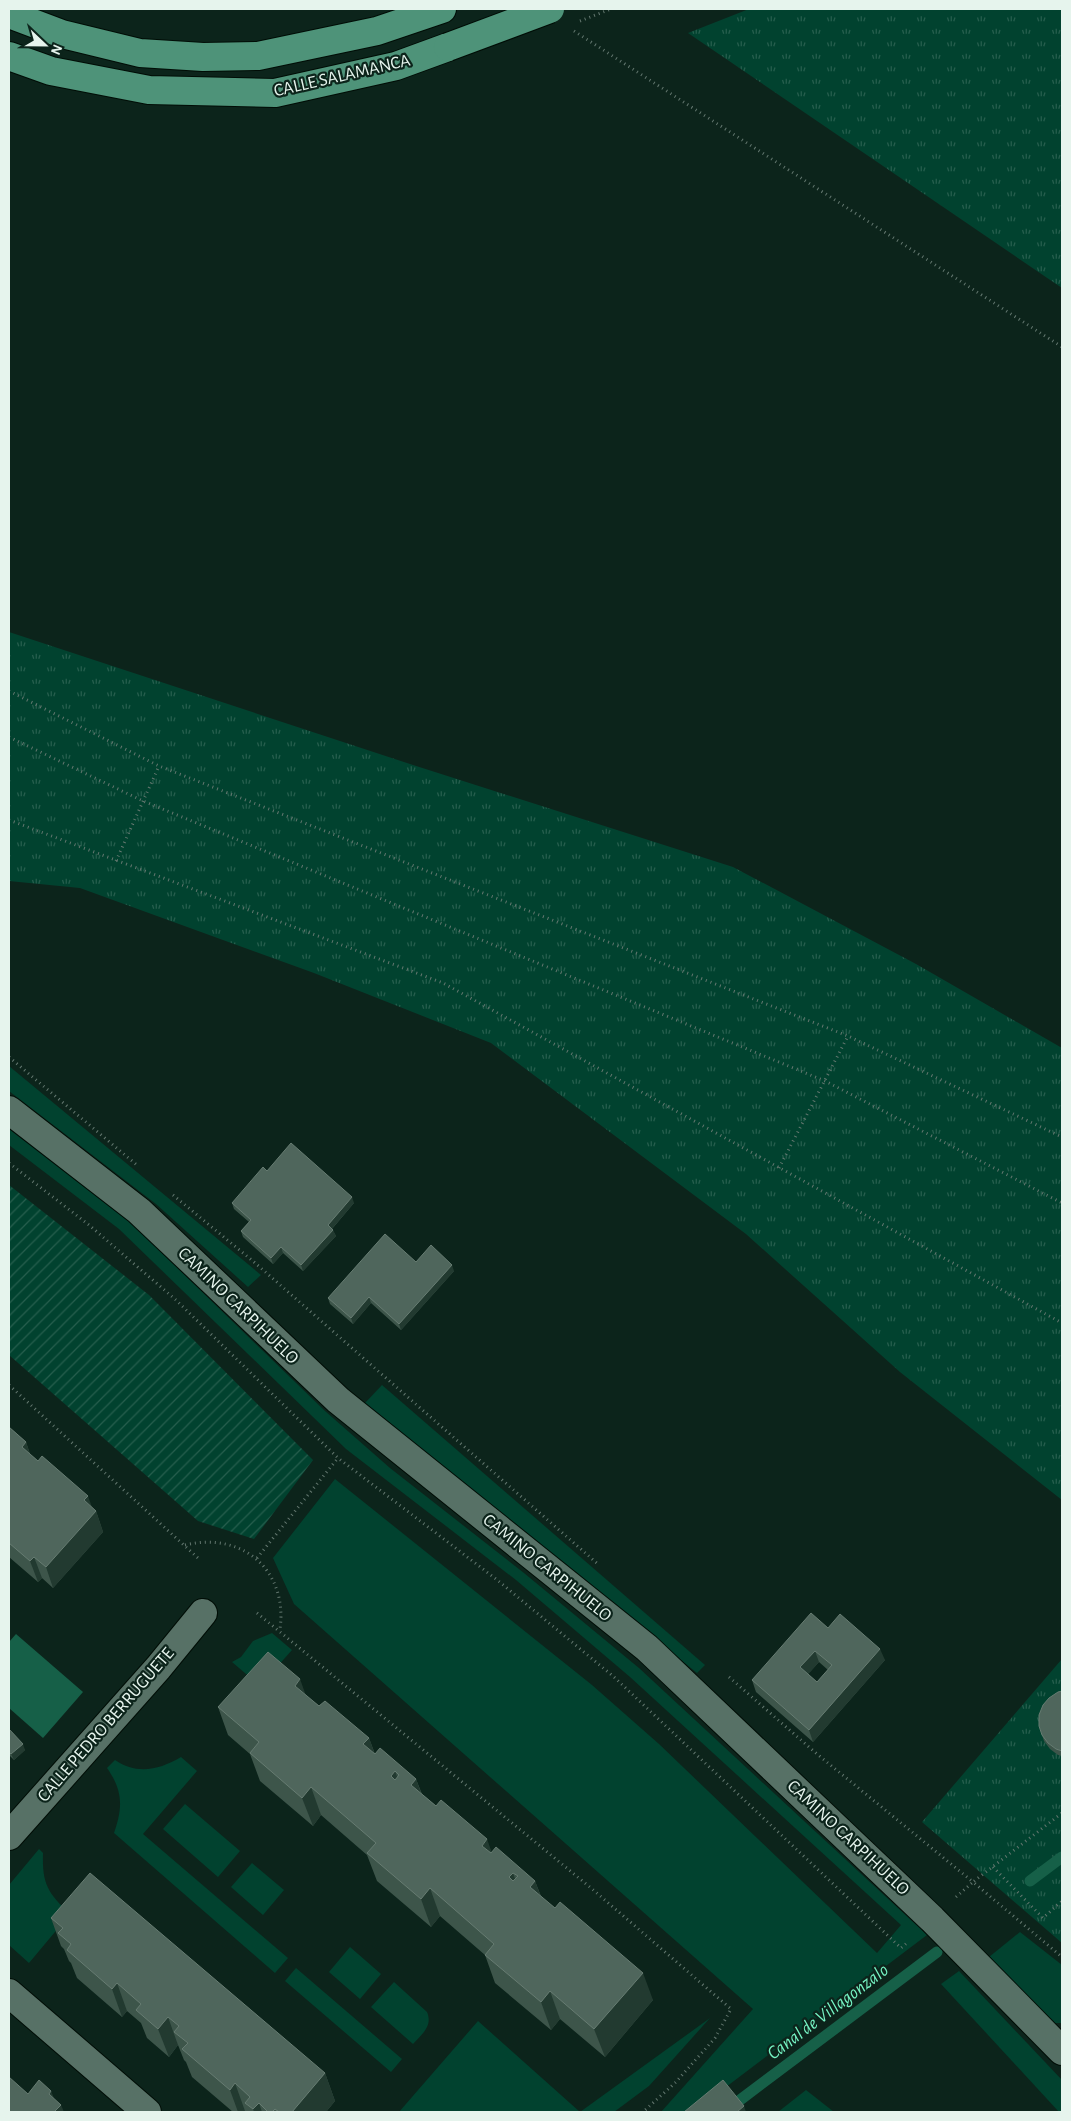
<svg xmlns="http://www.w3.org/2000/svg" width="1071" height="2121" viewBox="0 0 1071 2121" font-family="'Alegreya Sans',sans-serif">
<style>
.grass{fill:#01422f}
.park{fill:url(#park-tufts)}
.garden{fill:url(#garden-furrows)}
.water{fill:#166048}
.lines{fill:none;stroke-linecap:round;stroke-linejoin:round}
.stream{stroke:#166048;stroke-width:11}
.street-casing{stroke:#000d06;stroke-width:30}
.primary-casing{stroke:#000d06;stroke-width:30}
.path{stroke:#647870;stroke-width:3;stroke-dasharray:1 4;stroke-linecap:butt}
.street{stroke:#577166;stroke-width:28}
.primary{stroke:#4e9379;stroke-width:28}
.primary-bridge-casing{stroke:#000d06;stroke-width:30;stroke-linecap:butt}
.path-bridge{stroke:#647870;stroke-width:3;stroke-dasharray:1 4;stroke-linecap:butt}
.primary-bridge{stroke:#4e9379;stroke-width:28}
.wall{fill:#3d554a;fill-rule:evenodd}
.shaded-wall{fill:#223a30}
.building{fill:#4f665c;stroke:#677c72;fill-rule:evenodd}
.labels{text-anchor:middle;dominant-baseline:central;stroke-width:4.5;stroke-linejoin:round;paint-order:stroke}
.street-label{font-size:18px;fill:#e6f4ed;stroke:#0c241b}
.water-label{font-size:19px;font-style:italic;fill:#76f4c4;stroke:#0c241b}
</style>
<defs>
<pattern id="park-tufts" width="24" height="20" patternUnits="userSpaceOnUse" patternTransform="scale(1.25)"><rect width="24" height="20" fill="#01422f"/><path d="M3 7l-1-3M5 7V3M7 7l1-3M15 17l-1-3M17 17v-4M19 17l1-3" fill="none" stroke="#265e4d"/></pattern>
<pattern id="garden-furrows" width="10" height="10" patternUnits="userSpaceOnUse" patternTransform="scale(1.25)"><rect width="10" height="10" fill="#01422f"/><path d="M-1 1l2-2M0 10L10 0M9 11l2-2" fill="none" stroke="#265e4d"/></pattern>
</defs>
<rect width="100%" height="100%" fill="#0c241b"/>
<!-- grass -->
<g class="grass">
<polygon points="9,1066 261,1275 248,1287 156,1204 9,1091"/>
<polygon points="9,1129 132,1224 325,1411 390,1468 524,1573 639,1668 927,1935 693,2112 661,2112 753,2009 294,1604 273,1558 335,1479 592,1685 659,1744 877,1953 901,1925 630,1677 516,1580 346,1449 119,1229 9,1145"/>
<polygon points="382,1385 705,1665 697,1673 365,1403"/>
<polygon points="272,1633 292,1650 260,1686 232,1662 241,1657 253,1641"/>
<path d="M181 1757 197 1771 143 1834 288 1958 275 1973 114 1833C123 1807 123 1791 107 1768L115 1760C137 1775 159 1770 181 1757Z"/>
<polygon points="185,1804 240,1851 218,1877 163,1829"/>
<path d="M39 1849 43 1853C42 1884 48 1893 70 1914L29 1963 9 1945V1885Z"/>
<polygon points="252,1863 284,1890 263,1915 231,1887"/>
<polygon points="1020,1932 1062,1965 1062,2023 1054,2023 989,1957"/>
<polygon points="350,1947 381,1974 360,1999 329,1972"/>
<polygon points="296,1968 402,2059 391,2072 285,1981"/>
<polygon points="959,1971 1062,2080 1062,2112 1059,2112 941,1984"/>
<path d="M394 1982 427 2012C433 2026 422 2034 413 2044L371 2007Z"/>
<polygon points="710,2018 649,2086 614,2112 399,2112 478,2021 580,2112"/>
<polygon points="806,2090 834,2112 778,2112"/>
</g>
<!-- park -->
<g class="park">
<polygon points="749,9 1062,9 1062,288 688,33"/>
<polygon points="9,632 413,765 733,867 916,964 1062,1048 1062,1500 900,1372 746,1234 491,1043 314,973 80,888 9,881"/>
<polygon points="1062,1659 1062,1943 922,1822"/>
</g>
<!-- garden -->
<polygon class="garden" points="9,1185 149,1295 313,1460 254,1539 198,1521 9,1355"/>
<!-- water -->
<polygon class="water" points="16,1634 83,1692 43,1738 9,1708 9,1642"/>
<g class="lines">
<!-- stream -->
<g class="stream">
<polyline points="1030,1881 1062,1857"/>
<polyline points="740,2100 937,1952"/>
</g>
<!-- street casing -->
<g class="street-casing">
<g id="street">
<polyline points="9,1110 139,1211 338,1400 647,1648 932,1919 1062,2051"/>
<polyline points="9,1836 158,1668 203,1613"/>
<polyline points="9,1993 147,2112"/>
</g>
</g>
<!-- primary casing -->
<g class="primary-casing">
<g id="primary">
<polyline points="9,14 62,34 140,53 203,57 258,56 377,31 442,9"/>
<polyline points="9,56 51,71 149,90 275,93 396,66 448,47"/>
</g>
</g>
<!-- path -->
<g class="path">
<polyline points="574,31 1062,347"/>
<polyline points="9,691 159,766 848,1036 1062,1137"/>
<polyline points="9,737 143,801 825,1081 1062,1203"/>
<polyline points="9,820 443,983 1062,1323"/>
<polyline points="116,861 159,766"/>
<polyline points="9,1057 138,1166"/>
<polyline points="9,1163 89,1225 176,1300 338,1458 496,1579 614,1677 901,1948 908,1942"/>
<polyline points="779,1168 848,1036"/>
<polyline points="173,1195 254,1262 599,1565"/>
<polyline points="9,1385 199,1559"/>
<path d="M185 1545C243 1531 288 1571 280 1629"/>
<polyline points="257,1558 338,1458"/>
<polyline points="257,1613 591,1888 731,2009 715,2038 676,2082 643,2112"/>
<polyline points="729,1677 817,1754 973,1882 1062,1813"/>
<polyline points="993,1867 1043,1918 1062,1901"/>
<polyline points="956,1897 973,1882 1062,1957"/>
</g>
<!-- street -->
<use href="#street" class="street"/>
<!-- primary -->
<use href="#primary" class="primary"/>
<!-- primary-bridge casing -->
<g class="primary-bridge-casing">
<polyline id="primary-bridge" points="448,47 550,9"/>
</g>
<!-- path-bridge -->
<polyline class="path-bridge" points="580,21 611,9"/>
<!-- primary-bridge -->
<use href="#primary-bridge" class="primary-bridge"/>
</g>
<!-- wall -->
<g class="wall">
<polygon points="267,1171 354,1203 332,1229 336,1236 303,1271 283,1253 273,1264 243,1237 241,1231 249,1222 234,1209 232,1203"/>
<polygon points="416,1262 454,1271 401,1330 371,1303 353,1324 330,1304 328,1298"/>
<polygon points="9,1427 26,1442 30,1454 96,1511 103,1532 53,1588 42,1578 38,1582 9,1557"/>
<path d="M828 1628 885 1660 813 1742 756 1692 752 1680ZM819 1662 828 1670 817 1682 808 1674Z"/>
<polygon points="1062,1691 1062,1756 1058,1755 1050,1749 1044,1741 1042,1735"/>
<polygon points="305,1695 319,1706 369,1738 375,1754 416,1779 422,1794 492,1853 535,1881 541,1896 653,2000 605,2057 560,2019 551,2030 495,1983 485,1955 440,1916 431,1927 377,1881 367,1855 321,1815 313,1826 260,1781 250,1754 228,1735 218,1707"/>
<polygon points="9,1729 25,1750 14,1760 9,1755"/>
<polygon points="51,1918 325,2073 335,2101 326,2112 246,2112 245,2111 244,2112 233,2112 192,2077 186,2062 184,2060 178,2045 169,2057 147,2038 141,2023 127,2011 122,2017 77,1978 71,1963 69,1961 64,1949 61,1946"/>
</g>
<!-- shaded-wall -->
<g class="shaded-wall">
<polygon points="352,1197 354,1203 330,1231 328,1225"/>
<polygon points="333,1230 336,1236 303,1271 301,1265"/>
<polygon points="281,1247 283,1253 273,1264 271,1258"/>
<polygon points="452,1265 454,1271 401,1330 399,1324"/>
<polygon points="369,1297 371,1303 353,1324 351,1318"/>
<polygon points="26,1442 33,1463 22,1447"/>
<polygon points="88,1496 94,1513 96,1511 103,1532 53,1588 46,1567 84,1500"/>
<polygon points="34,1557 42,1578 38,1582 30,1561"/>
<polygon points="880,1649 885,1660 813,1742 809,1730"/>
<polygon points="815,1651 819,1662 804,1679 800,1667"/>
<polygon points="300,1679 310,1707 295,1686"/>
<polygon points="369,1738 379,1766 363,1744"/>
<polygon points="23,1744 25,1750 14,1760 11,1754"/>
<polygon points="395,1771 405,1799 391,1776"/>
<polygon points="416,1779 426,1807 411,1785"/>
<polygon points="311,1787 321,1815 313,1826 302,1798"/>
<polygon points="487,1839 497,1867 482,1846"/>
<polygon points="513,1873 523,1901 509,1877"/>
<polygon points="535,1881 545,1908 530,1887"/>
<polygon points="430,1888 440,1916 431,1927 421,1899"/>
<polygon points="643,1973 653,2000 605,2057 594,2029"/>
<polygon points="117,1983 127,2011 122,2017 112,1989"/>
<polygon points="550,1991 560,2019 551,2030 541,2002"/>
<polygon points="168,2017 178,2045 169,2057 158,2029"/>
<polygon points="325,2073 335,2101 326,2112 292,2112"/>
<polygon points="235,2083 245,2111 244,2112 238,2112 230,2090"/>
<polygon points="51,2091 56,2103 49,2094"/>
<polygon points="259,2103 262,2112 254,2112 253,2109"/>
<polygon points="61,2105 64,2112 54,2112"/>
<polygon points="744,2106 746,2112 737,2112"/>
</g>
<!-- building -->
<g class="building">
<polygon points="291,1143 352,1197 328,1225 333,1230 301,1265 281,1247 271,1258 241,1231 251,1220 232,1203 263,1167 267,1171"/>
<polygon points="385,1234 416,1262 431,1245 452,1265 399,1324 369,1297 351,1318 328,1298"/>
<polygon points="9,1427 26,1442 22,1447 38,1461 42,1456 88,1496 84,1500 96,1511 46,1567 34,1557 30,1561 9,1543"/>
<path d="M811 1613 828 1628 840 1614 880 1649 809 1730 752 1680ZM815 1651 832 1665 817 1682 800 1667Z"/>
<path d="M268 1652 300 1679 295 1686 319 1706 325 1701 369 1738 363 1744 375 1754 380 1748 416 1779 411 1785 436 1806 441 1800 487 1839 482 1846 491 1853 496 1847 535 1881 530 1887 555 1908 560 1902 643 1973 594 2029 550 1991 541 2002 485 1955 494 1944 430 1888 421 1899 367 1853 376 1843 311 1787 302 1798 250 1753 259 1742 218 1707ZM395 1771 399 1775 395 1780 391 1776ZM513 1873 518 1876 513 1881 509 1877Z"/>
<polygon points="1062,1691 1062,1751 1056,1749 1048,1743 1042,1735 1039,1726 1039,1715 1043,1705 1049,1698 1058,1692"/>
<polygon points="9,1729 23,1744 11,1754 9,1752"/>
<polygon points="90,1873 325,2073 292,2112 279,2112 275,2109 272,2112 268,2112 259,2103 253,2109 245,2103 250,2097 235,2083 230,2090 182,2049 188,2043 174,2032 179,2026 168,2017 158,2029 136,2010 141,2004 117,1983 112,1989 67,1950 71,1944 58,1933 63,1928 51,1918"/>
<polygon points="9,2077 28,2094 39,2080 51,2091 49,2094 61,2105 54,2112 9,2112"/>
<polygon points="723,2080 744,2106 737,2112 684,2112"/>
</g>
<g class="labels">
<!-- street labels -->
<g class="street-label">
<text transform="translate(342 76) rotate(-13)">CALLE SALAMANCA</text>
<text transform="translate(238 1306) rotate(44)">CAMINO CARPIHUELO</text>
<text transform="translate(547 1568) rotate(39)">CAMINO CARPIHUELO</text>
<text transform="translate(106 1725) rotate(-49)">CALLE PEDRO BERRUGUETE</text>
<text transform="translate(848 1838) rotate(43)">CAMINO CARPIHUELO</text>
</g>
<!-- water labels -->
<g class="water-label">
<text transform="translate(828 2012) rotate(-37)">Canal de Villagonzalo</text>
</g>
</g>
<!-- border -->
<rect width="1071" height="2121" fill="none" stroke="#e6f4ed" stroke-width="20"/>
<!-- north arrow -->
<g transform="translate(45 45) rotate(112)" stroke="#0c241b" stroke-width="4" paint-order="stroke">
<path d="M0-4L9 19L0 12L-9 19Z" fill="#e6f4ed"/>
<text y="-8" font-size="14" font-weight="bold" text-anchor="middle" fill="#e6f4ed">N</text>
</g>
</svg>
